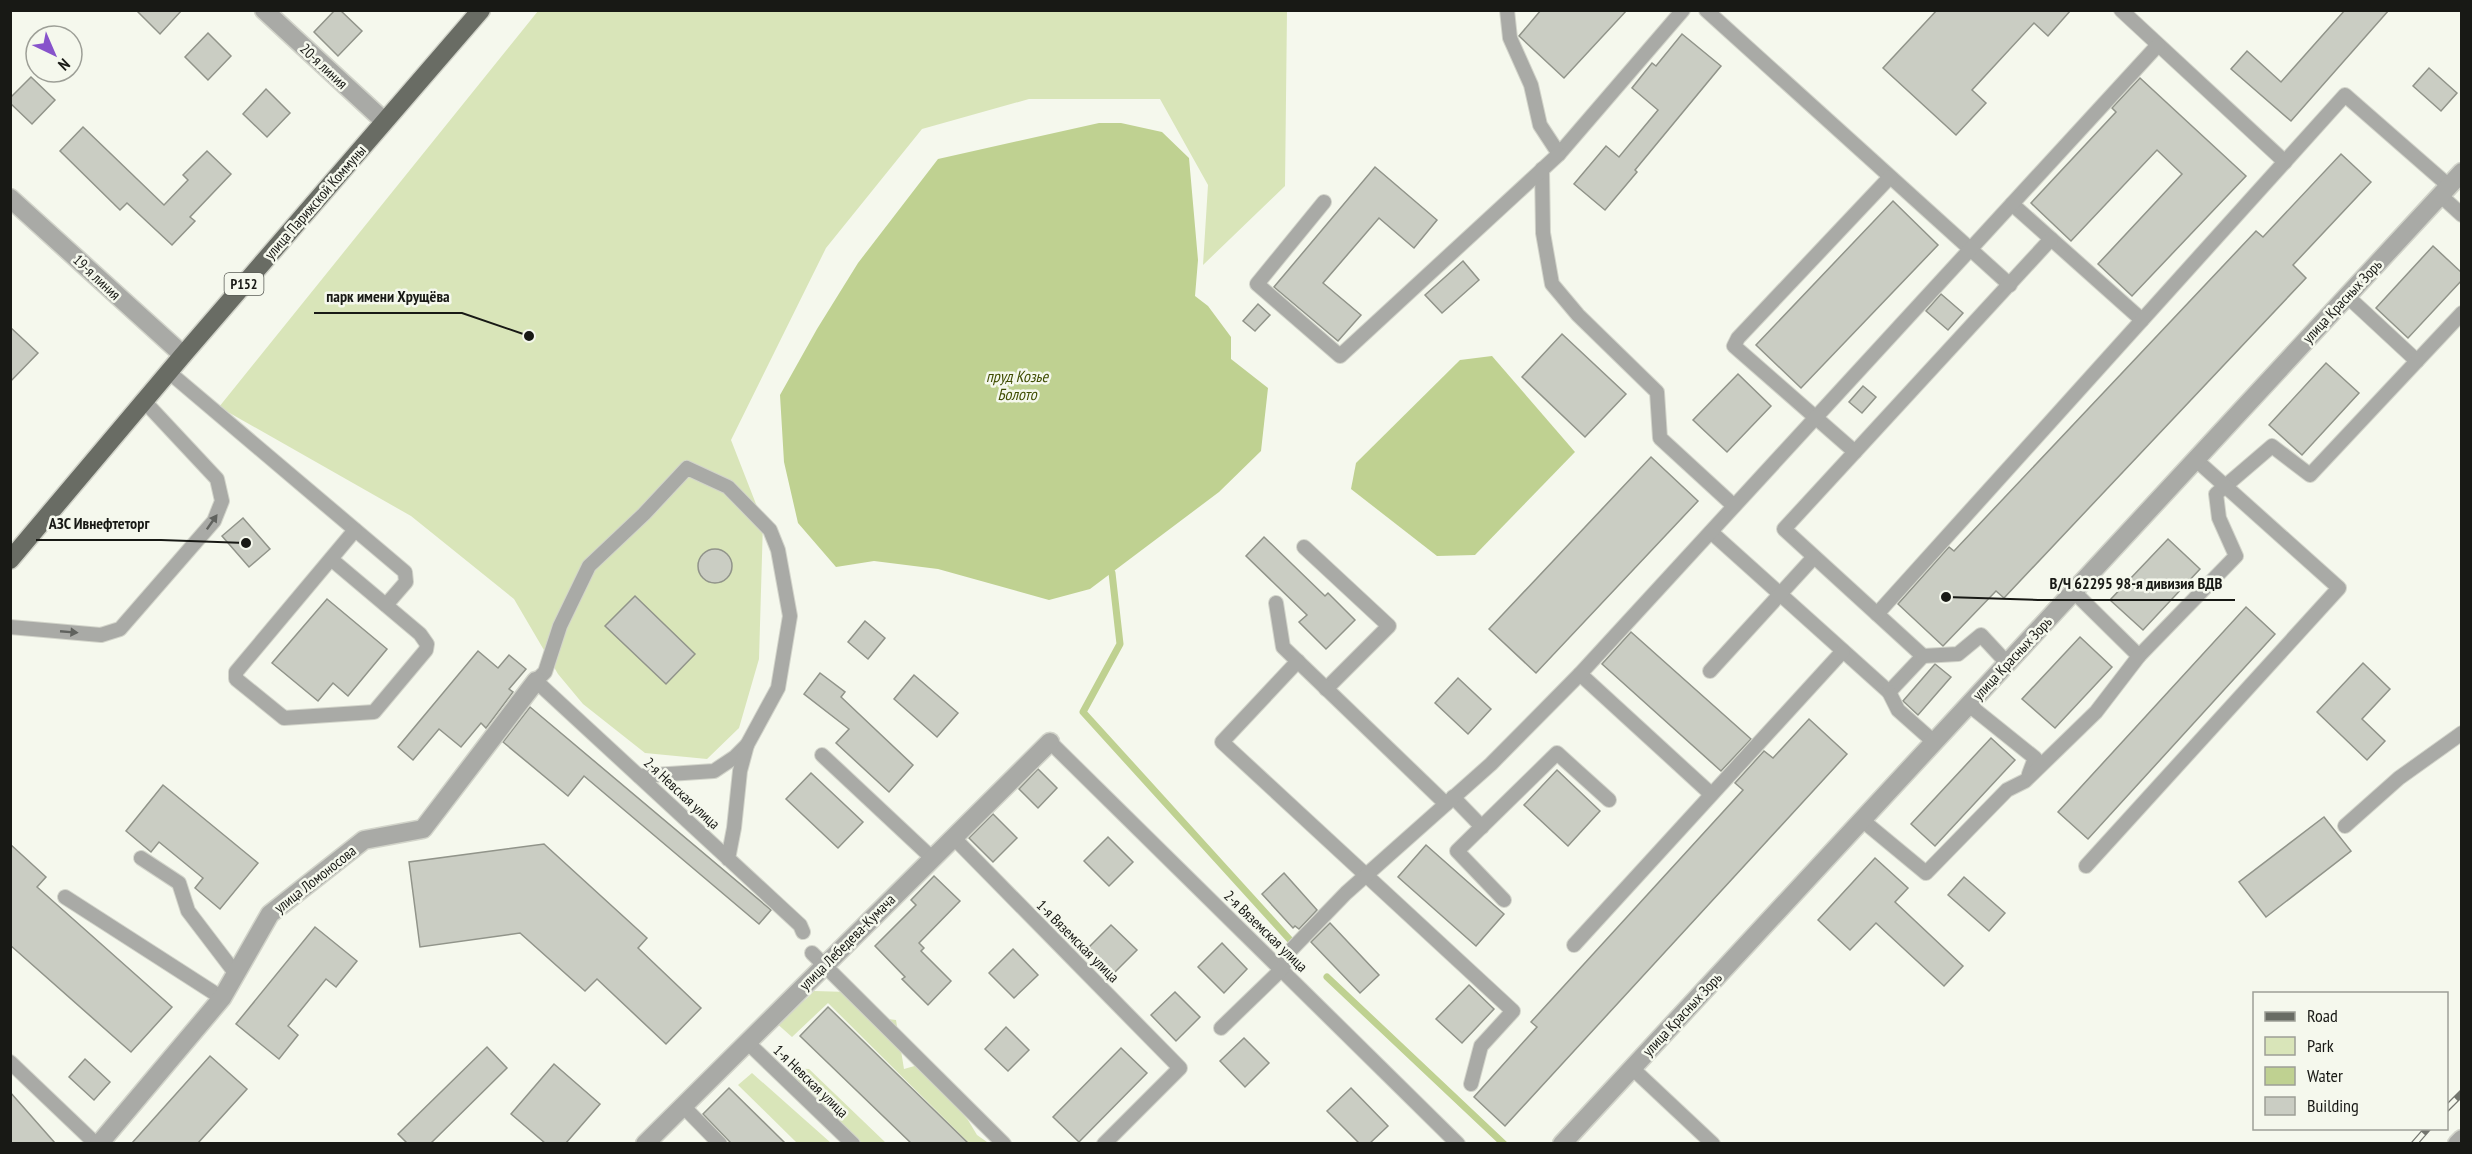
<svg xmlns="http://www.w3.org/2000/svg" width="2472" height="1154" viewBox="0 0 2472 1154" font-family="'PT Sans Narrow',sans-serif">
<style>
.green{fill:#d9e5b9}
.water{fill:#bfd191}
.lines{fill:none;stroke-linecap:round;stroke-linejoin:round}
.stream{stroke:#bfd191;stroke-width:7}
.building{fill:#cacdc3;stroke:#91948a;stroke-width:1.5}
.lane-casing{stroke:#d2d4ca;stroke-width:16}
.street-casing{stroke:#d2d4ca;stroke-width:21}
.primary-casing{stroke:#d2d4ca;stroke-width:21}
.lane{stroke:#a9aaa6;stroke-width:14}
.street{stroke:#a9aaa6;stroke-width:18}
.primary{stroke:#696c64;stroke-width:18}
.rail-casing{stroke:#73756e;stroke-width:7}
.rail{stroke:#f5f8ed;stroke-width:4.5;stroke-dasharray:14;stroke-linecap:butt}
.oneway{fill:#60625e}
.labels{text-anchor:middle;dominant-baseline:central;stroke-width:5;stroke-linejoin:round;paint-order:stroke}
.shield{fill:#f5f8ed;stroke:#5a5c56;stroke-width:1.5}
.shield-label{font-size:14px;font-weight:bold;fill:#181915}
.street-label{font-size:15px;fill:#181915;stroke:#f5f8ed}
.water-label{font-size:16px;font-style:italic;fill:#3f4d02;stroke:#f5f8ed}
.leader{fill:none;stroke:#181915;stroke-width:2}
.callout-dot{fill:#181915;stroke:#f5f8ed;stroke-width:2}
.callout-label{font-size:16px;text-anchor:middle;font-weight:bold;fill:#181915;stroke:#f5f8ed;stroke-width:5;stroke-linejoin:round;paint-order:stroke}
</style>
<rect width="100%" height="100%" fill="#f5f8ed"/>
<!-- green -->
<g class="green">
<polygon points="538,11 1287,11 1285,186 1203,265 1208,185 1160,99 1029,99 922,129 826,248 731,440 763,522 759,659 739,728 707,759 645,753 583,704 558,674 514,599 411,516 219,407"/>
<path d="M814 991 848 992 881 1018 896 1020 904 1069 918 1065 919 1051 935 1065 936 1083 968 1120 977 1135 987 1142 986 1143H969L828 1003 792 1037 774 1021C789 1010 803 1004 814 991Z"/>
<path d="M793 1068 809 1069 886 1143H862C840 1122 812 1107 790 1085Z"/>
<polygon points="752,1073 831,1143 797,1143 738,1085"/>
</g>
<!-- water -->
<g class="water">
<polygon points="1099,123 1121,123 1162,132 1189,158 1198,260 1195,296 1208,306 1231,337 1231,359 1268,388 1261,451 1219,492 1090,589 1049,600 938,569 874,561 836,567 798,523 784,462 780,395 817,329 858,263 938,159"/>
<polygon points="1492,356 1575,452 1475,555 1437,556 1351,489 1356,463 1460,360"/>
</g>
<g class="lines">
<!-- stream -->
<g class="stream">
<polyline points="1112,573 1120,644 1083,712 1291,941"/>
<polyline points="1327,977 1504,1144"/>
</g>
</g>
<!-- building -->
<g class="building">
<polygon points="136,10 182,10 160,34"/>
<polygon points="335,10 340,10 362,31 338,56 314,32"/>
<polygon points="1541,10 1627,10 1564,78 1519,36"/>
<polygon points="1937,10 2071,10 2048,36 2034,23 1972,90 1986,103 1956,135 1883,68"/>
<polygon points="2345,10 2389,10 2291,121 2231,69 2247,51 2281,82"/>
<polygon points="208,33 231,56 208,80 185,57"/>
<polygon points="1682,34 1721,66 1635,170 1637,172 1605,210 1574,184 1606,146 1619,157 1658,110 1632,88 1652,63 1656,66"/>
<polygon points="2429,68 2457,93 2441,111 2413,86"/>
<polygon points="31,77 55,100 32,124 10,103 10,98"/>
<polygon points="2140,78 2246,176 2132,296 2098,264 2182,174 2157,150 2071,241 2031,203 2116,112 2112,108"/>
<polygon points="266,89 290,113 267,137 243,114"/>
<polygon points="83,127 164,205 188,180 183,175 207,151 231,174 190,217 195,221 172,245 127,203 120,210 60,151"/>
<polygon points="2341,154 2371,182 2293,265 2306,278 2004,598 1996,591 1943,646 1898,604 1949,547 1954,551 2256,231 2263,237"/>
<polygon points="1375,167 1437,220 1414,248 1379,218 1323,283 1361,315 1338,341 1274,287"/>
<polygon points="1893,201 1938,245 1801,388 1756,345"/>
<polygon points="2433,246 2462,273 2462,280 2408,338 2376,308"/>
<polygon points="1463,261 1479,280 1442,313 1425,295"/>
<polygon points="1941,294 1963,313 1948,330 1926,311"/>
<polygon points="1258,304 1270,315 1255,331 1243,321"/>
<polygon points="10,327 38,353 10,382"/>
<polygon points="1562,334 1626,394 1585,437 1522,377"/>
<polygon points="2326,363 2359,393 2302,455 2269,425"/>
<polygon points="1738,374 1771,406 1727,452 1693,420"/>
<polygon points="1863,386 1876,397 1862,413 1849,402"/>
<polygon points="1651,457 1698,501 1536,673 1489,629"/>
<polygon points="243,518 270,549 249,567 222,536"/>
<polygon points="1264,537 1325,596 1328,593 1355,620 1326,649 1299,622 1307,615 1246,556"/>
<polygon points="2168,539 2200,569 2143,630 2110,600"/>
<circle cx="715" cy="566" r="17"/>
<polygon points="635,596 695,654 666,684 605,626"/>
<polygon points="327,599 387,649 348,696 333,683 318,701 272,663"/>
<polygon points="2246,607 2275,634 2088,839 2058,812"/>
<polygon points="865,621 885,638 868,659 848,642"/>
<polygon points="1631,632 1751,739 1721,771 1602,664"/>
<polygon points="2080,637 2112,667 2055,728 2022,699"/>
<polygon points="478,651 498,668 509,655 526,669 509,689 513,692 486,728 481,723 461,747 439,729 413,760 398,747"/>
<polygon points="2363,663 2390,689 2362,719 2385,741 2367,760 2317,712"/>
<polygon points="1935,664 1951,677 1918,715 1903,701"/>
<polygon points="820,673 845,692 841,697 913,765 889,792 836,743 849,729 804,694"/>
<polygon points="914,675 958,713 937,737 894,699"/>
<polygon points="1458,678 1491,709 1468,734 1435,703"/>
<polygon points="530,707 771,910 759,924 584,776 568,796 503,742"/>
<polygon points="1809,719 1847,754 1505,1126 1474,1097 1537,1027 1531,1022 1743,790 1735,783 1764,751 1773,758"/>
<polygon points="1991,738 2015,760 1935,846 1911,824"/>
<polygon points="1038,769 1057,788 1038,808 1019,789"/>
<polygon points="1557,770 1600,811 1568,846 1524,805"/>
<polygon points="811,773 863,822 838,848 786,799"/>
<polygon points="163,785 258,863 220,909 195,888 203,878 159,842 151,852 126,831"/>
<polygon points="993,814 1017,838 993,862 969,838"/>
<polygon points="2324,817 2351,851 2266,917 2239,882"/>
<polygon points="1108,837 1133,862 1109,886 1084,861"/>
<polygon points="10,844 46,877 37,887 172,1007 131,1052 10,945"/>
<polygon points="544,844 647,938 638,948 701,1008 666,1044 597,979 585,991 520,933 420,947 409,862"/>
<polygon points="1426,845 1504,914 1476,946 1398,877"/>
<polygon points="1875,858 1908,888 1895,902 1963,966 1944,986 1876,923 1850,950 1818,920"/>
<polygon points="1284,873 1317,910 1299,929 1295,926 1293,928 1262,894"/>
<polygon points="934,876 960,901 919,943 924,948 921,951 951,981 928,1005 902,979 905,977 875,946 916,905 911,900"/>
<polygon points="1964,877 2005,913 1989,931 1948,895"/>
<polygon points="1330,923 1379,975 1360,993 1311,942"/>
<polygon points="1111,925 1137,950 1113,974 1087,949"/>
<polygon points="315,927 357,961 336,987 326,979 288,1026 298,1035 279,1059 236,1024"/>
<polygon points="1222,943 1247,969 1224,993 1198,967"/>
<polygon points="1013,949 1038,975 1014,998 989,973"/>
<polygon points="1469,985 1494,1009 1462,1043 1436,1019"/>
<polygon points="1175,992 1200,1017 1176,1041 1151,1015"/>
<polygon points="828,1007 968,1143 911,1143 800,1036"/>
<polygon points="1006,1027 1029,1050 1008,1071 985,1049"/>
<polygon points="1244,1038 1269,1063 1245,1087 1220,1061"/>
<polygon points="487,1047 507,1068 431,1143 407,1143 398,1134"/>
<polygon points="1121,1048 1147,1073 1079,1142 1053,1117"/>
<polygon points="210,1056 247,1089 198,1143 132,1143"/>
<polygon points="85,1059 110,1082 94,1100 69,1077"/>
<polygon points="554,1064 600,1104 566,1143 545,1143 511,1114"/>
<polygon points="729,1088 785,1143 731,1143 729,1141 703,1114"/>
<polygon points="1351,1088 1388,1126 1370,1143 1359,1143 1327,1111"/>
<polygon points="10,1092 55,1143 10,1143"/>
</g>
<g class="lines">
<!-- lane casing -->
<g class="lane-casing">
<g id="lane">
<polyline points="1507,10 1510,38 1531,85 1540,125 1559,154 1683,10"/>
<polyline points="1706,10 2010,285"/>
<polyline points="2121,10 2285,162"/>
<polyline points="1542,169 1543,233 1552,284 1578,315 1657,392 1660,438 1734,506"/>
<polyline points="2440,195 2462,215"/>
<polyline points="1324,202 1257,284 1340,356 1559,154"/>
<polyline points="2012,204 2142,320"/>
<polyline points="2347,296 2417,361"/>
<polyline points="170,373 405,572 406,582 386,605"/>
<polyline points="1855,452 1734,346 1738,338 1890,177"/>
<polyline points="1711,532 1889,692 1923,656 1784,529 2051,239"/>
<polyline points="1304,547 1389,626 1326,689"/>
<polyline points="331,559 420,634 427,644 426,650 374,712 284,718 236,679 236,672 355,530"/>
<polyline points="2073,591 2139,656 2236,556 2219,518 2216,494 2272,446 2310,475 2462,313"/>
<polyline points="1276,603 1283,647 1446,804"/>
<polyline points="1877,614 2345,95 2449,186"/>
<polyline points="10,627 101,635 120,629 214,521 222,501 217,479 145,402"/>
<polyline points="1923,656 1958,654 1981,635 2007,663"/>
<polyline points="1298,661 1222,742 1513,1011 1481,1046 1471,1084"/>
<polyline points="1710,671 1814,557"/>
<polyline points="1580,674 1711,794"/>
<polyline points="1889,692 1898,710 1934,742"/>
<polyline points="1969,705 2035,758 2029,774"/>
<polyline points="1050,742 1458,1144"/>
<polyline points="822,755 932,858"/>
<polyline points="639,776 714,771 735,757 747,745"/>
<polyline points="1453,797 1482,827"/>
<polyline points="1862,820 1926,873 2007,790 2025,781 2096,712 2139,656"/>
<polyline points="2345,826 2399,778 2462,733"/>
<polyline points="953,837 1180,1068 1104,1144"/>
<polyline points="141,858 179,883 188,911 236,974"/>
<polyline points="728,859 734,828 740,771 747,745 778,688 790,616 778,550 770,530 728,487 687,468 644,514 589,566 560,626 545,672 536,681 800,925 803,932"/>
<polyline points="2086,866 2339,588 2195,459"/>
<polyline points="65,897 222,998"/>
<polyline points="1504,900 1457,851 1557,753 1609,800"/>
<polyline points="1574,945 1843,651"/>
<polyline points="812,953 1004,1144"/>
<polyline points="1221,1028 1282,969 1290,951 1346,893 1491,764 1580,674 2158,45"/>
<polyline points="747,1042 853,1144"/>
<polyline points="10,1062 96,1144"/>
<polyline points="1632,1068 1713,1144"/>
<polyline points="683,1106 720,1144"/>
</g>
</g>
<!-- street casing -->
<g class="street-casing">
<g id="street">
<polyline points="264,10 384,121"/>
<polyline points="10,198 183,355"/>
<polyline points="99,1144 222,998 270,914 364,840 423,829 536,681"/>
<polyline points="645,1144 1050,742"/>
<polyline points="1562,1144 2462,172"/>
<polyline points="2457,1144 2462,1139"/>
</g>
</g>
<!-- primary casing -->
<g class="primary-casing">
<polyline id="primary" points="10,560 183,355 481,10"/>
</g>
<!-- lane -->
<use href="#lane" class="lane"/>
<!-- street -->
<use href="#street" class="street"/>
<!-- primary -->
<use href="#primary" class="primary"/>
<!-- rail casing -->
<g class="rail-casing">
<g id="rail">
<polyline points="2446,1109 2462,1093"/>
<polyline points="2414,1144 2428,1128"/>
</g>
</g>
<!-- rail -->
<use href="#rail" class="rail"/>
</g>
<!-- one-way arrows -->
<defs><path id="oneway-solid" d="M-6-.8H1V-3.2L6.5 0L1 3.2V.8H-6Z" transform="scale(1.5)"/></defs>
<g class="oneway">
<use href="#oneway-solid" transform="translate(212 522) rotate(-55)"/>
<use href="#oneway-solid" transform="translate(69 632) rotate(5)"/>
</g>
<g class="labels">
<!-- shield labels -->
<rect class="shield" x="224.5" y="273" width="39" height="22" rx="4.5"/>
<g class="shield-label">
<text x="244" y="284">Р152</text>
</g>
<!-- street labels -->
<g class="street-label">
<text transform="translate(324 66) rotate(43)">20-я линия</text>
<text transform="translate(315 202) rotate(-49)">улица Парижской Коммуны</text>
<text transform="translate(97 277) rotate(43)">19-я линия</text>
<text transform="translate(2342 301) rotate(-47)">улица Красных Зорь</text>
<text transform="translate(2012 658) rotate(-47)">улица Красных Зорь</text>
<text transform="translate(682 793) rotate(43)">2-я Невская улица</text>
<text transform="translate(315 879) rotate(-38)">улица Ломоносова</text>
<text transform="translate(1266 931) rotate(44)">2-я Вяземская улица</text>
<text transform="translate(1078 941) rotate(45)">1-я Вяземская улица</text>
<text transform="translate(847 942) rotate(-45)">улица Лебедева-Кумача</text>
<text transform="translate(1682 1014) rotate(-47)">улица Красных Зорь</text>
<text transform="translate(811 1081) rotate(44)">1-я Невская улица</text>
</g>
<!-- water labels -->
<g class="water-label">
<text x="1017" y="376">пруд Козье<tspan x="1017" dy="18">Болото</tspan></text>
</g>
</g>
<!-- callouts -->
<path class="leader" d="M529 336L462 313H314M246 543L161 540H36M1946 597L2038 600H2235"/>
<g class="callout-dot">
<circle cx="529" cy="336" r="6"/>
<circle cx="246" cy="543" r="6"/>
<circle cx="1946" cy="597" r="6"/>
</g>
<g class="callout-label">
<text x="388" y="302">парк имени Хрущёва</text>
<text x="99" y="529">АЗС Ивнефтеторг</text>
<text x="2136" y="589">В/Ч 62295 98-я дивизия ВДВ</text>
</g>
<!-- border -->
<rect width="2472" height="1154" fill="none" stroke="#181915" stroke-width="24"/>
<!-- legend -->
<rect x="2253" y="992" width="195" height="138" fill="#f5f8ed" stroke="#9d9f97" stroke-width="1.5"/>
<rect x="2265" y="1012" width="30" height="9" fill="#696c64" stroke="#9d9f97" stroke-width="1.5"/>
<text x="2307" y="1022" font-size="18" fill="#181915">Road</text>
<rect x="2265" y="1037" width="30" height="18" fill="#d9e5b9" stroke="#9d9f97" stroke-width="1.5"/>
<text x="2307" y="1052" font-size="18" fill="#181915">Park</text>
<rect x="2265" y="1067" width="30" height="18" fill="#bfd191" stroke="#9d9f97" stroke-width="1.5"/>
<text x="2307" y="1082" font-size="18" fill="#181915">Water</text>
<rect x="2265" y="1097" width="30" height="18" fill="#cacdc3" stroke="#9d9f97" stroke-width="1.5"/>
<text x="2307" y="1112" font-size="18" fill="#181915">Building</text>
<!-- north arrow -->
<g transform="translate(54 54) rotate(136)"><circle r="28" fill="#f5f8ed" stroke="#9d9f97" stroke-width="1.5"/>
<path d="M0-4.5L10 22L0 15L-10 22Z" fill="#8753cb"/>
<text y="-9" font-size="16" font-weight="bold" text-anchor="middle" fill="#181915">N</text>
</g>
</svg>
